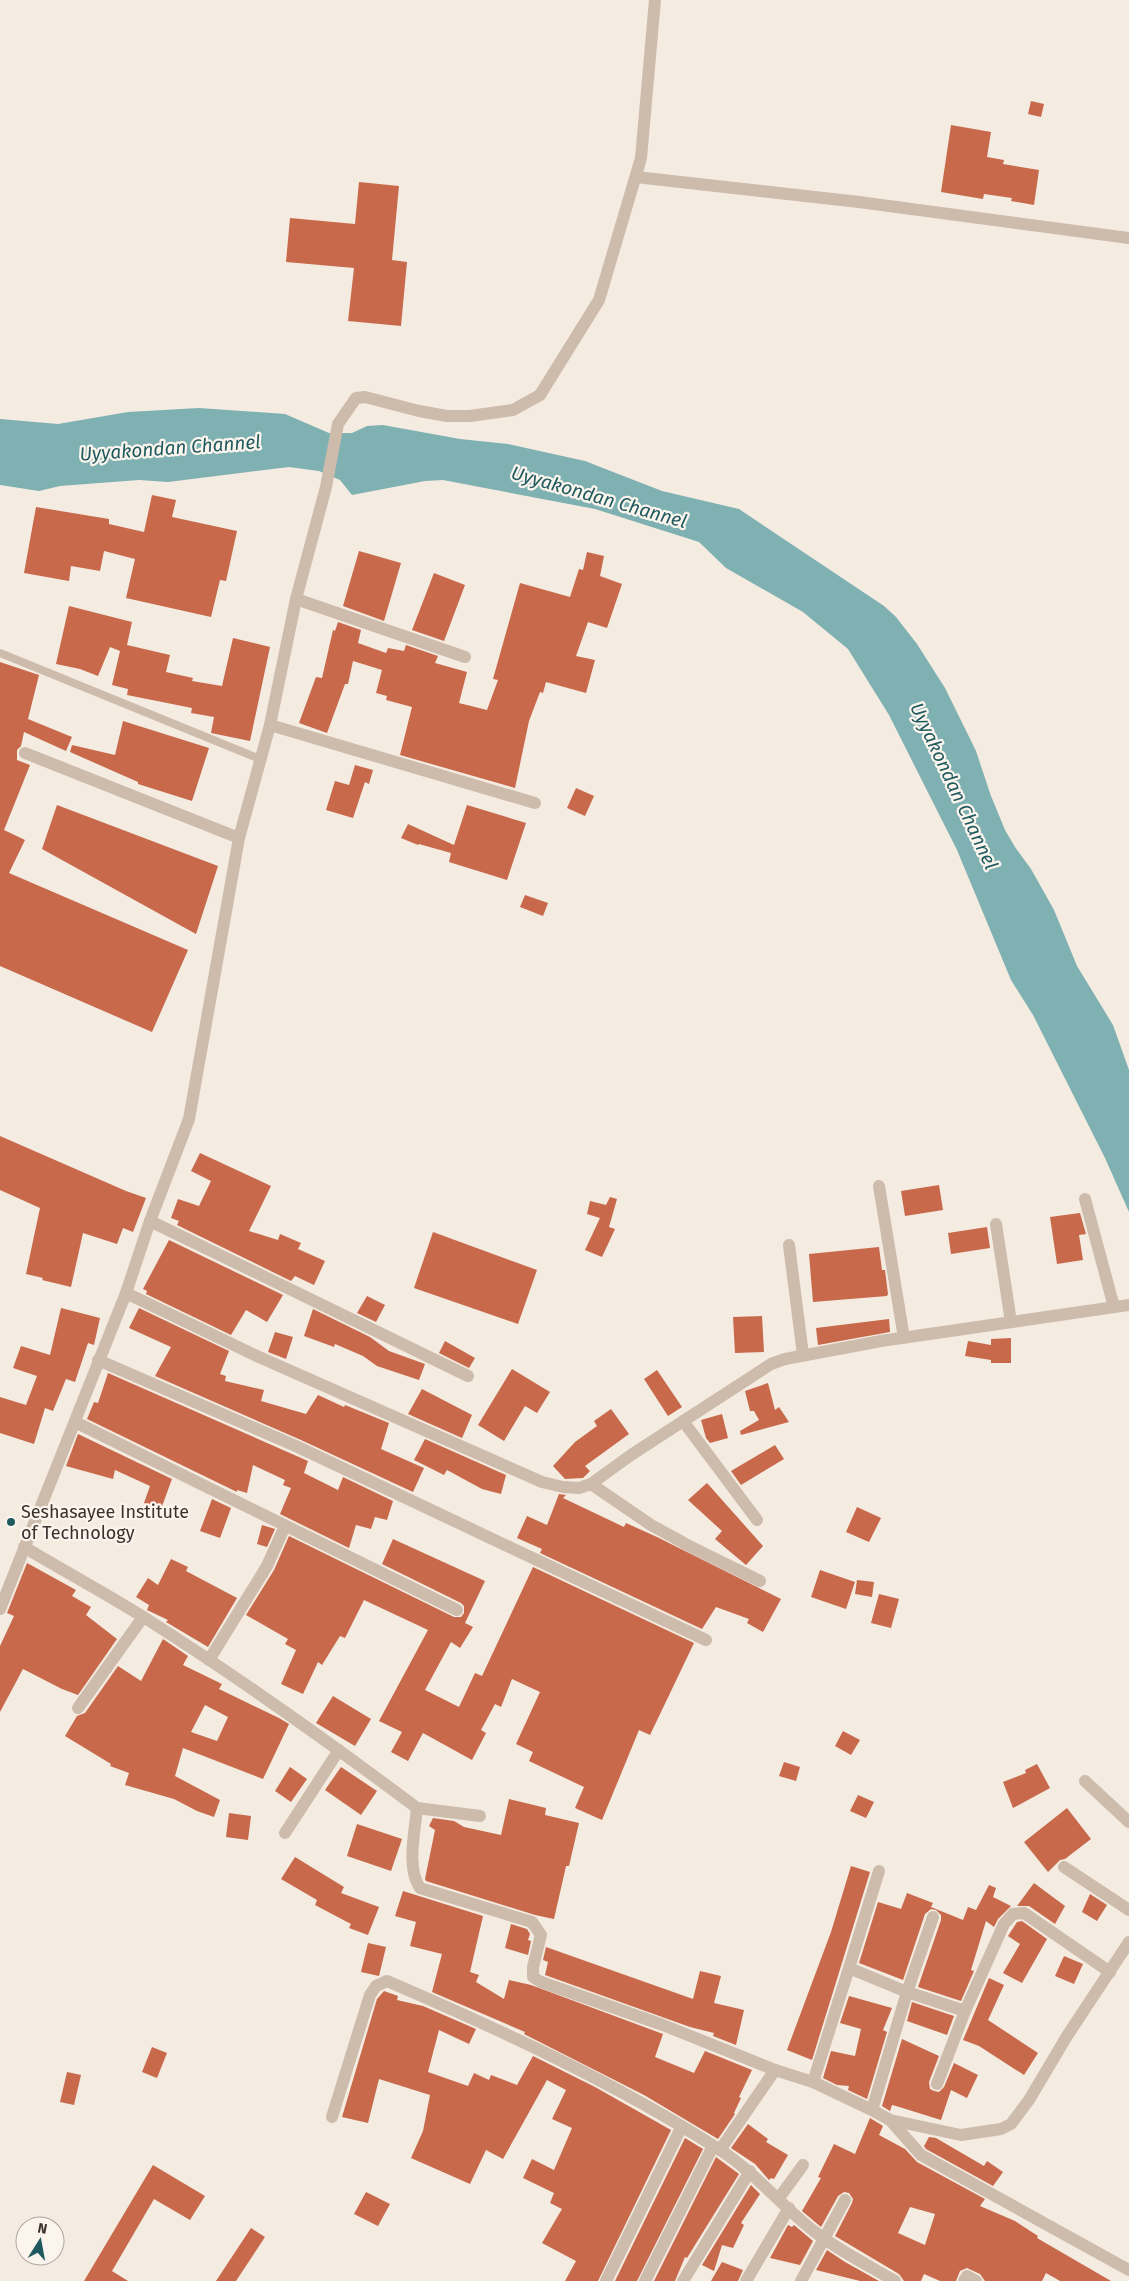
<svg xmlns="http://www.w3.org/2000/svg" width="1129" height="2281" viewBox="0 0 1129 2281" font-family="'Fira Sans',sans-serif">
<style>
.water{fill:#7fb0b2}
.building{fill:#c8694b;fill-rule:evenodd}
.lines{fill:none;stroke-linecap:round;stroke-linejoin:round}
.service{stroke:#cdbbac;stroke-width:8}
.minor{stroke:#cdbbac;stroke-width:12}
.tertiary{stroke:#cdbbac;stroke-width:12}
.poi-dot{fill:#1f5a5e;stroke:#fbf5ee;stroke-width:2}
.labels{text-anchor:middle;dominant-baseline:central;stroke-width:4.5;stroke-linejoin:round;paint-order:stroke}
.poi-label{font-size:18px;fill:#3b302b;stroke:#fbf5ee;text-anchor:start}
.water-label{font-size:19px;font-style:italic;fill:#1f5a5e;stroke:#fbf5ee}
</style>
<rect width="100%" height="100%" fill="#f4ebe1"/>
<!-- water -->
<polygon class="water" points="199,408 285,414 329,433 352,433 367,426 383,425 460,439 508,444 585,461 662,491 739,509 884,606 896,617 917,644 945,688 976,751 991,796 1005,830 1015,847 1031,869 1054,910 1077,966 1113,1025 1129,1070 1129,1212 1105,1158 1033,1015 1011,980 957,850 889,715 848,649 803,612 726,568 699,542 595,509 443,480 425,481 352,495 340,480 319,471 289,467 168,482 139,480 60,486 39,491 0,485 0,419 58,424 128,412"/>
<!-- building -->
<g class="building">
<polygon points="1031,101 1044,104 1041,117 1028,114"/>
<polygon points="951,125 991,132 987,157 1004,160 1003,164 1039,170 1034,205 1011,201 1012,198 984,194 983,199 941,192"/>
<polygon points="359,182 399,186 392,260 407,262 401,326 348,321 354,268 286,262 290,218 355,224"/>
<polygon points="152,495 176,500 172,517 237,531 226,581 220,580 211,617 126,598 135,559 104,551 100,571 71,566 69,581 24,573 36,507 109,519 109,524 144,532"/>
<polygon points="359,551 401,563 384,621 343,606"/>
<polygon points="587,552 604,556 600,576 622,584 607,628 588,622 576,656 595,660 586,693 546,682 543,693 540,692 529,721 515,788 400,755 412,707 386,700 387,696 376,693 382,670 353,661 348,684 345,684 327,733 299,723 316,677 322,678 333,630 335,631 338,622 361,630 358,643 386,653 388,648 404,651 406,645 438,656 435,663 467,672 459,703 487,710 498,680 493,679 520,583 570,597 579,569 583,570"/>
<polygon points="434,573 465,585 444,641 412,630"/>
<polygon points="69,606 132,622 127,645 170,655 166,672 193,678 192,681 222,686 233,638 270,647 250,741 211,733 214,717 191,713 192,708 127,695 128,689 112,685 120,651 110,647 98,676 80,669 56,664"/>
<polygon points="0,662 39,675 28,719 72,737 66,751 24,732 21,746 17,750 17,760 30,765 4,830 25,840 9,873 188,950 152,1032 0,966"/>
<polygon points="123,721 209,748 192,801 138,784 138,782 70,752 72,745 115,755"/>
<polygon points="355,765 373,770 369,784 365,782 353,818 326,810 335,781 349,785"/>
<polygon points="576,788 594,796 585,816 567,808"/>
<polygon points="57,805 218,866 196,934 42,849"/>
<polygon points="467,805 526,823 507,880 449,862 451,853 419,844 418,845 401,838 408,824 454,845"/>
<polygon points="525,895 548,903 543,916 520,907"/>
<polygon points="0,1136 126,1191 146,1198 133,1232 123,1228 117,1244 83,1233 71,1287 42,1280 43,1278 26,1274 40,1208 0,1190"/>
<polygon points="200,1153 271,1186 249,1231 278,1240 280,1234 301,1243 298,1249 325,1261 314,1285 295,1276 291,1281 177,1225 179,1221 171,1218 178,1199 199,1206 211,1181 191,1171"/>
<polygon points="939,1185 943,1210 905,1216 901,1191"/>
<polygon points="610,1197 617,1199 609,1227 615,1229 602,1257 585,1250 600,1218 587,1214 590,1201 606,1205"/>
<polygon points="1080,1213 1086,1234 1079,1235 1083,1260 1057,1264 1050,1217"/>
<polygon points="987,1227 990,1248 951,1254 948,1233"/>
<polygon points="433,1232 537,1270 518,1324 414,1288"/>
<polygon points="169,1240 283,1295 267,1322 246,1310 231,1335 146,1294 147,1291 143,1289"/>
<polygon points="879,1247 882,1270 885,1270 888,1294 887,1296 813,1302 809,1254"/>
<polygon points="367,1296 385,1305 376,1322 357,1313"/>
<polygon points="61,1308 100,1318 94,1345 88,1343 75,1382 66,1379 53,1411 45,1408 34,1444 0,1433 0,1397 26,1405 37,1376 13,1368 21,1346 50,1355"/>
<polygon points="139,1308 229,1351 220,1374 226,1376 225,1381 264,1390 261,1401 306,1414 318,1395 344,1407 345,1405 389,1423 381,1449 424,1468 413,1492 301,1440 155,1376 171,1347 129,1328"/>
<polygon points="313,1309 370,1337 389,1351 425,1364 419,1380 377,1366 363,1356 335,1344 334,1347 304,1336"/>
<polygon points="762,1316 764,1352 735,1353 733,1317"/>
<polygon points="889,1319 890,1332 818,1345 816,1328"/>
<polygon points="275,1332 293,1337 286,1359 268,1352"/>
<polygon points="1011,1338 1011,1363 991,1363 991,1360 965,1356 968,1341 991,1345 991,1339"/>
<polygon points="445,1341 475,1358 469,1368 439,1353"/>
<polygon points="512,1369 550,1392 537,1413 525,1406 504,1441 478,1425"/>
<polygon points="657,1370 682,1407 668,1416 644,1379"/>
<polygon points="108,1373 308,1461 304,1473 338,1490 343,1477 393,1501 387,1520 375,1517 371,1529 356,1525 349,1548 280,1514 291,1488 283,1485 285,1480 253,1465 247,1493 237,1490 237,1492 87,1419 94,1402 98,1403"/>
<polygon points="768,1383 775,1410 779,1407 789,1422 741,1435 740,1431 759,1420 754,1411 750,1411 745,1391"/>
<polygon points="422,1389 472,1415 462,1438 408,1414"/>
<polygon points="611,1409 629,1434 585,1466 590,1471 583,1478 565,1479 553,1466 575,1442 597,1426 594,1421"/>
<polygon points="722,1414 728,1438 710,1443 706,1438 701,1420"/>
<polygon points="78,1434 172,1479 161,1509 144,1503 150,1486 115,1470 113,1479 66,1466"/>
<polygon points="425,1439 506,1475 501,1494 482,1489 447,1470 444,1475 414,1460"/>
<polygon points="775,1445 784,1459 741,1485 731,1471"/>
<polygon points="707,1483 763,1546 746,1565 715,1539 722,1531 688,1500"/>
<polygon points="559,1494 566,1495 563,1498 624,1527 626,1523 657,1537 781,1599 763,1632 747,1623 749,1619 716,1607 702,1629 540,1553 542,1549 517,1538 527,1516 547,1525"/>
<polygon points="212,1499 231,1508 220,1538 200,1531"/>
<polygon points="857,1507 881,1518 869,1542 846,1532"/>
<polygon points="262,1525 275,1529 267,1547 257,1544"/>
<polygon points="289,1536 454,1617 461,1617 464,1613 464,1606 461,1603 382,1564 393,1539 485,1581 465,1623 473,1627 460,1648 451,1642 425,1690 459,1707 475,1673 482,1676 533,1567 694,1643 650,1735 639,1730 602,1820 575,1808 584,1787 529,1761 533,1752 516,1744 540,1692 512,1679 501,1707 495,1704 481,1730 486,1733 472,1760 423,1733 408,1761 391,1752 402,1732 379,1721 428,1630 364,1600 345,1638 340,1636 322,1665 318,1662 303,1694 281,1684 296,1650 285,1644 288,1639 246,1615 274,1570"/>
<polygon points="171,1559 188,1567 186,1571 237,1598 208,1647 166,1622 168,1620 147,1610 149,1605 136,1597 148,1578 158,1585"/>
<polygon points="27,1563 76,1590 72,1596 91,1607 86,1615 117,1639 78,1695 62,1689 23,1669 0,1712 0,1646 14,1616 7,1613"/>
<polygon points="820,1570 855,1582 846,1609 811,1597"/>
<polygon points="857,1580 874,1582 872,1597 855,1594"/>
<polygon points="879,1594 899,1599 891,1628 871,1623"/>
<path d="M163 1639 188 1656 183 1665 222 1684 219 1689 279 1718 289 1724 263 1779 183 1748 175 1776 220 1800 214 1817 197 1811 174 1799 125 1785 129 1773 110 1766 111 1764 65 1736 77 1716 85 1713 118 1666 141 1681ZM205 1705 228 1717 217 1741 191 1732Z"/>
<polygon points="333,1696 371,1719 355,1746 316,1723"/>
<polygon points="843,1731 860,1740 851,1755 835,1746"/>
<polygon points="784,1762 800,1767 796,1781 779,1776"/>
<polygon points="1037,1764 1050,1788 1013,1808 1003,1782 1026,1773 1025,1770"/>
<polygon points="290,1767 307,1779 291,1802 275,1791"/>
<polygon points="341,1767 377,1791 361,1815 325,1790"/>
<polygon points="858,1795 874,1802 866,1818 850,1811"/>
<polygon points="509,1799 546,1808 545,1815 579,1823 569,1866 566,1866 554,1919 535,1915 426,1881 425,1879 435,1830 429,1826 433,1818 454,1821 464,1827 501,1835"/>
<polygon points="1067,1808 1091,1839 1065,1859 1060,1860 1048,1872 1024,1842"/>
<polygon points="229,1813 251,1816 248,1840 226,1837"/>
<polygon points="357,1824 402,1839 391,1871 347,1856"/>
<polygon points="295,1857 344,1887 341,1893 379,1907 368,1935 349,1928 351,1924 315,1905 317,1900 281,1879"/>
<polygon points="851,1866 870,1872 812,2060 787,2050 831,1932"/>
<polygon points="1034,1883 1065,1906 1055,1924 1029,1906 1017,1906"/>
<polygon points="989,1885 996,1888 993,1897 1011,1906 998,1919 994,1927 986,1921 971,1970 974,1971 961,2001 918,1987 941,1920 941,1915 936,1910 931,1909 925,1914 903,1980 859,1963 878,1902 901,1909 907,1893 933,1903 931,1907 963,1920 968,1907 976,1910"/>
<polygon points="403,1891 483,1916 470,1972 479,1975 476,1982 504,1999 509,1980 531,1985 663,2034 655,2057 694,2073 705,2051 752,2070 739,2097 741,2098 734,2113 735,2114 718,2139 644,2095 524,2034 525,2032 432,1992 442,1954 410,1946 416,1922 395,1916"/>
<polygon points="1090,1894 1107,1905 1097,1921 1082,1912"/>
<polygon points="1022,1921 1047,1939 1022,1983 1003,1973 1020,1944 1008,1936 1017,1922"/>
<polygon points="511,1924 527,1929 530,1934 528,1940 531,1941 528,1955 505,1948"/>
<polygon points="368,1943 386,1947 379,1976 361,1972"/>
<polygon points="546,1947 693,1999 700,1971 721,1976 714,2003 744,2010 736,2045 713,2036 714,2033 690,2027 545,1975 548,1962 543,1960"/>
<polygon points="1064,1956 1083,1964 1074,1984 1055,1976"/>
<polygon points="989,1978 1004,1985 988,2020 1038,2053 1024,2075 979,2046 963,2040"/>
<polygon points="384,1991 398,1996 397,2000 423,2006 476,2029 469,2044 439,2030 428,2072 468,2086 474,2073 489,2080 491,2075 517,2085 533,2056 595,2087 671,2130 598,2281 565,2281 576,2261 542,2243 562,2209 550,2203 554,2193 523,2178 532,2159 554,2170 572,2128 552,2119 566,2090 547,2080 503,2159 486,2150 470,2184 411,2158 423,2131 430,2095 379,2079 368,2123 342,2117 377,1999"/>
<polygon points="849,1996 892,2008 883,2030 887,2032 867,2099 848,2090 849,2086 837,2085 823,2078 831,2051 855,2056 861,2029 840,2023"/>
<polygon points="912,2002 954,2016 947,2035 907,2021"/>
<polygon points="902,2039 939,2056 929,2082 930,2089 934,2091 939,2092 944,2087 954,2063 978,2075 967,2098 951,2090 941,2120 896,2106 892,2105 890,2111 882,2106"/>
<polygon points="152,2047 167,2053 157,2078 142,2072"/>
<polygon points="67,2072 81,2075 74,2105 60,2102"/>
<path d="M870 2118 883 2126 879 2135 905 2149 917 2162 985 2199 980 2206 1015 2221 1038 2236 1037 2238 1111 2281H1060L1046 2273 1042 2281H985L980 2274 967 2268 960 2271 956 2281H940L924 2274 921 2281H904L899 2274 835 2236 852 2203 853 2199 849 2193 844 2192 838 2196 821 2227 802 2211 821 2178 818 2177 834 2144 855 2154ZM910 2207 935 2214 925 2245 898 2233Z"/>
<polygon points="748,2124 768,2139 766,2142 788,2155 774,2179 771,2178 769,2180 755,2164 731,2148"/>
<polygon points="929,2137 936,2138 984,2166 987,2161 1003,2172 993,2186 926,2149 924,2146"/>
<polygon points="685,2138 703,2149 637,2281 615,2281"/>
<polygon points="716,2157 739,2174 687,2258 685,2257 675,2281 654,2281"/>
<polygon points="153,2165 205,2196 190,2220 154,2199 112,2271 128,2281 84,2281"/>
<polygon points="751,2185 760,2194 741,2223 744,2225 733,2248 722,2245 714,2271 702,2265"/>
<polygon points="366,2192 390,2204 378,2226 354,2214"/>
<polygon points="788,2225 792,2227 794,2225 813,2241 800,2265 770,2258"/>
<polygon points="251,2228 265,2237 236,2281 216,2281"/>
<polygon points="827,2250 845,2262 879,2281 860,2281 816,2270"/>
<polygon points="722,2262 743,2270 738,2281 711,2281"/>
</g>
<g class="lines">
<!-- service -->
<polyline class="service" points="0,653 260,759"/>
<!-- minor -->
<g class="minor">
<polyline points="636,177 859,202 1129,238"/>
<polyline points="296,599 465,657"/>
<polyline points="270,725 535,803"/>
<polyline points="25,753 239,838"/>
<polyline points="879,1186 904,1338"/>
<polyline points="1085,1199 1114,1307"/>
<polyline points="150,1221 468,1376"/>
<polyline points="996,1224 1011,1322"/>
<polyline points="789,1245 803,1355"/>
<polyline points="126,1293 259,1357 542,1482 563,1487 579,1488 591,1484 631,1455 771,1364 785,1359 881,1341 1129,1305"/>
<polyline points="98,1360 298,1447 706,1640"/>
<polyline points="683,1421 757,1520"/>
<polyline points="75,1422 457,1610"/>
<polyline points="591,1484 651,1525 693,1548 760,1581"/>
<path d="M24 1547C64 1571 105 1593 145 1618 238 1677 329 1742 417 1808 415 1832 406 1867 420 1888L532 1922 541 1935 533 1967V1977L541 1982 663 2025 775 2070 813 2082 872 2110 890 2120 921 2155 1129 2270"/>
<polyline points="209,1660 267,1566 285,1526"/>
<polyline points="78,1708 143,1617"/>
<polyline points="1085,1781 1129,1822"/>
<polyline points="417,1808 480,1816"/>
<polyline points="285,1833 339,1750"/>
<polyline points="1064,1867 1129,1910"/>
<polyline points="849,1968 879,1871"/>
<polyline points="813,2082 849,1968 907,1992 965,2011"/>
<polyline points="937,2084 965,2011 1004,1924 1013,1914 1024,1913 1110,1972"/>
<polyline points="872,2110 907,1992 933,1917"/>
<path d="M332 2117 370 1995 376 1986 387 1981C501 2030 616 2083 720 2150 759 2175 786 2212 823 2238 846 2254 871 2267 895 2281"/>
<polyline points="890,2120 961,2135 1001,2129 1011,2124 1029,2100 1067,2036 1129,1942"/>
<polyline points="720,2150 775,2070"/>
<polyline points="779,2198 803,2165"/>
<polyline points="606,2281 681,2128"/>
<polyline points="645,2281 713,2146"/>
<polyline points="683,2281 750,2171"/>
<polyline points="746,2281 789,2208"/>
<polyline points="801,2281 845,2200"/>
<polyline points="964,2281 967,2276 976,2281"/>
</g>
<!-- tertiary -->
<polyline class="tertiary" points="0,1609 126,1293 150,1221 189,1119 239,838 270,725 296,599 326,487 338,424 356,398 365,397 419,411 447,416 470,416 513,410 540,395 599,300 641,158 655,0"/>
</g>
<!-- markers -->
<circle class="poi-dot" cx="11" cy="1522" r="5"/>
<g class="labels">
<!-- poi labels -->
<g class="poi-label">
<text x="21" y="1512">Seshasayee Institute<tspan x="21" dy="21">of Technology</tspan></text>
</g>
<!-- water labels -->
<g class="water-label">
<text transform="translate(170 448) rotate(-4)">Uyyakondan Channel</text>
<text transform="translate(599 497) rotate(16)">Uyyakondan Channel</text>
<text transform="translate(954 786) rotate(65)">Uyyakondan Channel</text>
</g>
</g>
<!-- north arrow -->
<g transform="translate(40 2241) rotate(11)"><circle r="24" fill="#fbf5ee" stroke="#aea6a0"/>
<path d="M0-4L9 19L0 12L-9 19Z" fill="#1f5a5e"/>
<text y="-8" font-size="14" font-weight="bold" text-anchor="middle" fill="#3b302b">N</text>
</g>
</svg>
